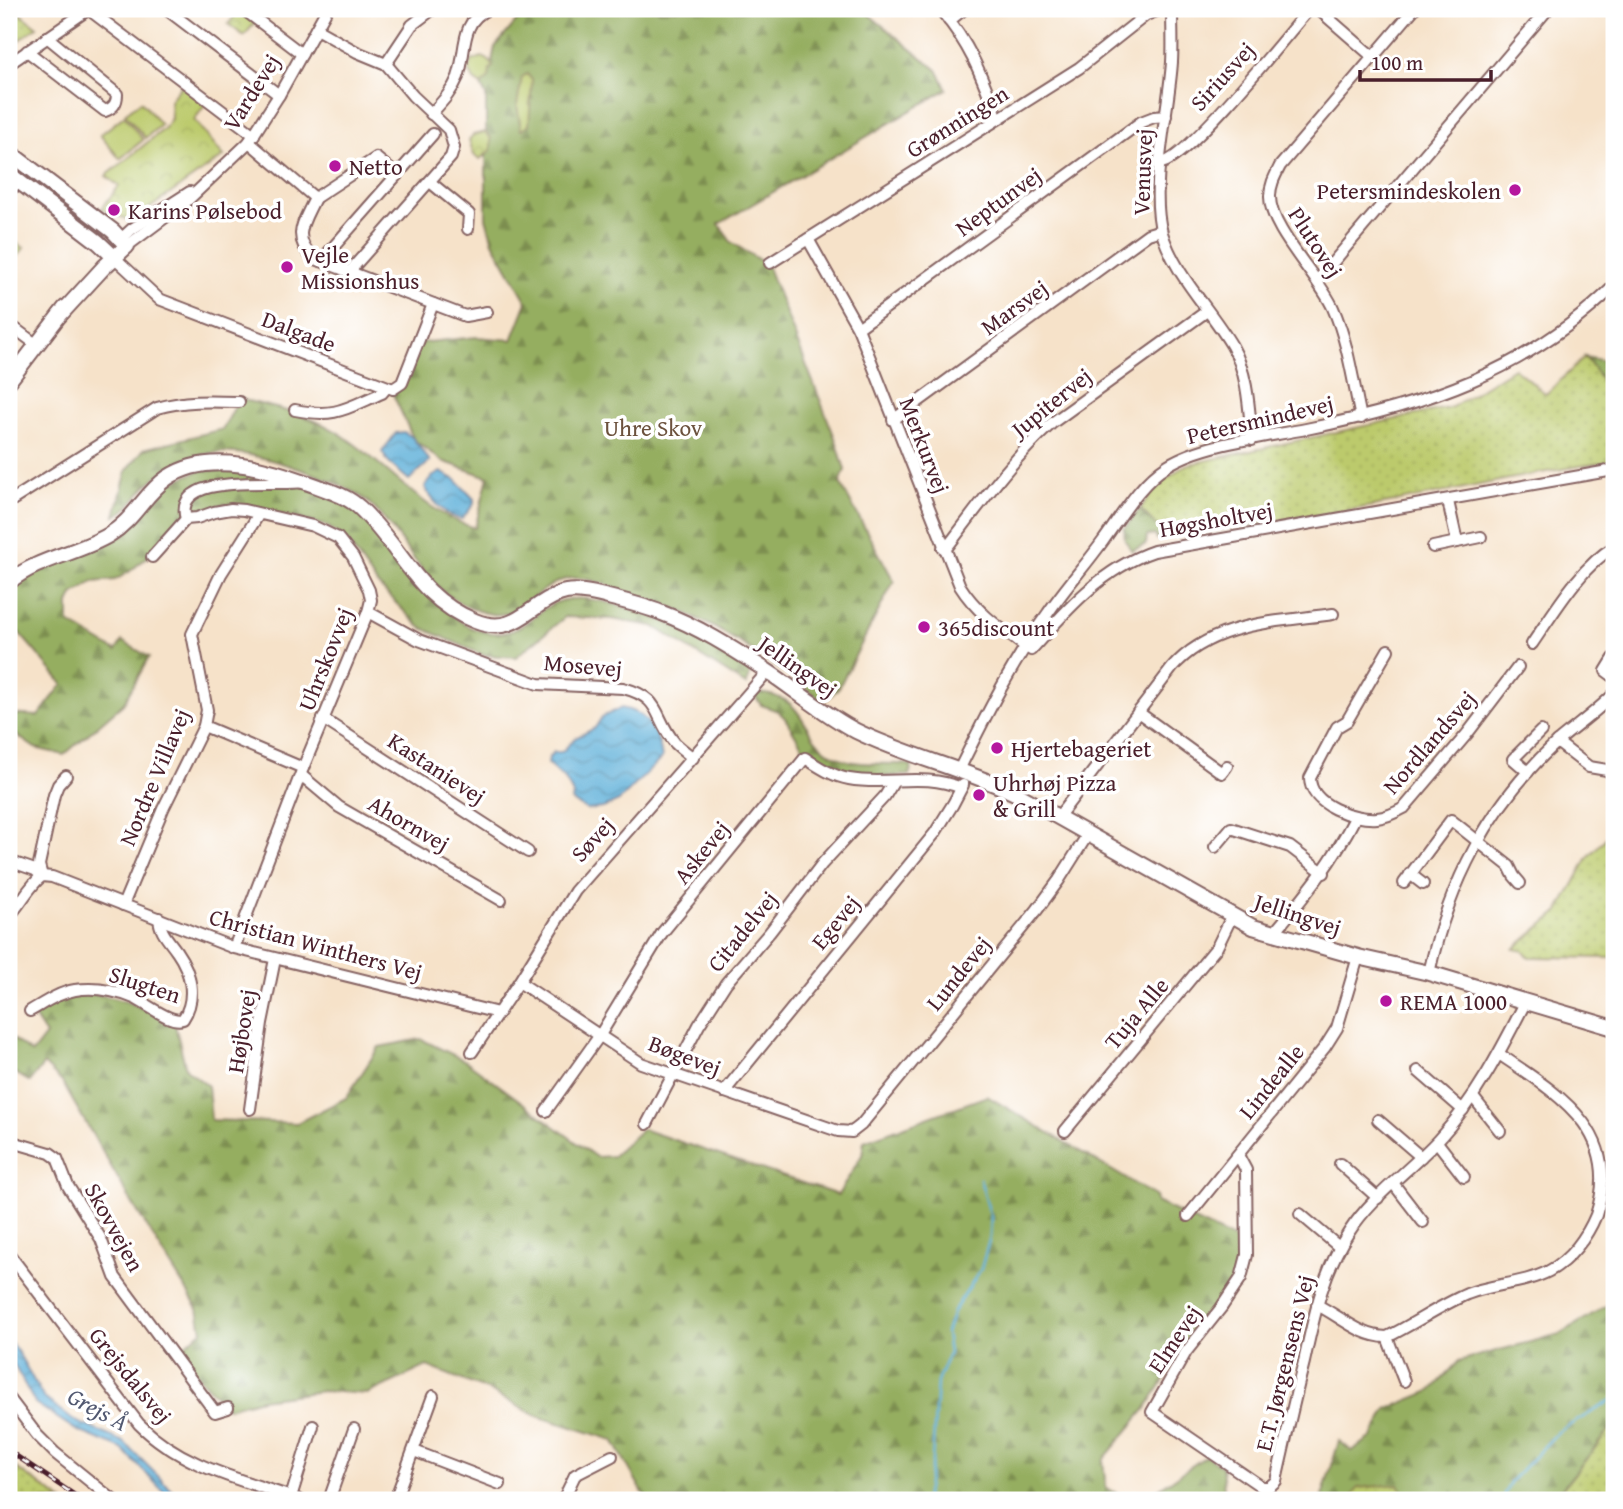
<svg xmlns="http://www.w3.org/2000/svg" width="1623" height="1509" viewBox="0 0 1623 1509" font-family="'Gentium Book Plus',serif">
<style>
.grass{fill:url(#grass-dots);stroke:#83744c;stroke-width:2}
.forest{fill:url(#forest-firs);stroke:#706646;stroke-width:2}
.park{fill:url(#park-crowns);stroke:#83744c;stroke-width:2}
.pitch{fill:#bcca6c;stroke:#83744c;stroke-width:2}
.water{fill:url(#water-waves);stroke:#546882;stroke-width:2}
.lines{fill:none;stroke-linecap:round;stroke-linejoin:round}
.stream{stroke:#5eb0d9;stroke-width:2.5}
.minor-casing{stroke:#866362;stroke-width:14}
.major-casing{stroke:#866362;stroke-width:18}
.minor{stroke:#fff;stroke-width:10}
.major{stroke:#fff;stroke-width:14}
.rail-casing{stroke:#4a1f2b;stroke-width:5}
.rail{stroke:#fff;stroke-width:2.5;stroke-dasharray:8;stroke-linecap:butt}
.poi-dot{fill:#b5179e;stroke:#fff;stroke-width:2.5}
.labels{text-anchor:middle;dominant-baseline:central;stroke-width:7;stroke-linejoin:round;paint-order:stroke}
.street-label{font-size:23px;fill:#4a1f2b;stroke:#fff}
.poi-label{font-size:23px;fill:#4a1f2b;stroke:#fff;text-anchor:start}
.park-label{font-size:23px;fill:#6c523e;stroke:#fff}
.water-label{font-size:24px;font-style:italic;fill:#525971;stroke:#fff}
</style>
<defs>
<pattern id="grass-dots" width="8" height="8" patternUnits="userSpaceOnUse" patternTransform="scale(1.75)"><rect width="8" height="8" fill="#bcca6c"/><path d="M2 2h.1M6 6h.1" fill="none" stroke="#a3ad5e" stroke-width="1.8" stroke-linecap="round"/></pattern>
<pattern id="forest-firs" width="22" height="20" patternUnits="userSpaceOnUse" patternTransform="scale(1.75)"><rect width="22" height="20" fill="#95ae60"/><path d="M5 1l3.5 6h-7zM16 11l3.5 6h-7z" fill="#7c8d4f"/></pattern>
<pattern id="park-crowns" width="20" height="18" patternUnits="userSpaceOnUse" patternTransform="scale(1.75)"><rect width="20" height="18" fill="#bcca6c"/><path d="M2 6a3 3 0 1 1 6 0M12 15a3 3 0 1 1 6 0" fill="none" stroke="#a3ad5e"/></pattern>
<pattern id="water-waves" width="16" height="10" patternUnits="userSpaceOnUse" patternTransform="scale(1.75)"><rect width="16" height="10" fill="#5eb0d9"/><path d="M0 5q4-4 8 0t8 0" fill="none" stroke="#508fb0"/></pattern>
</defs>
<rect width="100%" height="100%" fill="#fff"/>
<filter id="ink" filterUnits="userSpaceOnUse"><feTurbulence type="fractalNoise" baseFrequency=".0143" numOctaves="2"/><feDisplacementMap in="SourceGraphic" scale="14" xChannelSelector="R" yChannelSelector="G"/><feConvolveMatrix kernelMatrix="1 2 1 2 8 2 1 2 1" color-interpolation-filters="sRGB"/></filter>
<filter id="wash" filterUnits="userSpaceOnUse"><feTurbulence type="fractalNoise" baseFrequency=".00686" numOctaves="4" result="noise"/><feDisplacementMap in="SourceGraphic" scale="28" xChannelSelector="R" yChannelSelector="G"/><feGaussianBlur stdDeviation="1.57" result="paint"/><feColorMatrix in="noise" values="0 0 0 0 0 0 0 0 0 0 0 0 0 0 0 0 0 1.4 0 .05"/><feComposite in="paint" operator="in"/></filter>
<g filter="url(#wash)">
<rect width="100%" height="100%" fill="#f6e2c9"/>
<!-- grass -->
<g class="grass">
<polygon points="9,9 14,9 37,27 15,43 9,39"/>
<path d="M1585 357 1611 392 1614 393V461C1538 471 1464 489 1389 503 1315 517 1241 527 1167 537L1140 509 1158 485 1186 465 1452 407 1514 368 1546 394Z"/>
<polygon points="1614,829 1614,958 1529,957 1524,951 1514,949 1559,911 1588,857"/>
<polygon points="1614,1424 1614,1500 1553,1500"/>
<polygon points="9,1463 62,1500 9,1500"/>
</g>
<!-- forest -->
<g class="forest">
<path d="M539 9H862L937 70 947 89 719 224 731 242 767 265 837 443 845 470 840 483 894 581 838 689 826 700 820 699C780 669 741 640 696 618 675 607 650 599 627 592 612 587 592 578 576 578 543 577 523 620 491 614 426 602 409 539 368 502 344 481 267 456 235 453 218 451 199 454 183 460 171 465 158 475 148 484 136 496 131 509 115 516L127 470 144 449 223 429 239 399C277 408 317 416 349 440 390 469 426 514 475 528L488 477 442 461 414 440 391 390 403 383 418 343 477 337 512 340 527 302 493 242 486 218V96L480 83 490 70 495 47 520 17Z"/>
<polygon points="1585,357 1611,362 1614,360 1614,393 1611,392"/>
<path d="M201 470C253 470 314 480 357 513 365 519 372 528 379 536 393 551 408 567 422 583 438 600 454 623 478 630 524 644 530 608 564 600 603 590 704 635 737 658 743 662 746 669 750 675L746 685 653 626 611 619 565 617 516 657 483 655 420 627 378 585 346 540 327 526 264 510 224 504 181 517 150 555 129 572 115 580 93 582 73 595 69 604V623L116 651 122 641 149 657 123 704 64 755 35 748 9 730V714L38 716 63 684 9 621V590L29 575 108 543 123 534 172 482Z"/>
<polygon points="1140,509 1167,537 1157,539 1155,535 1147,536 1146,544 1132,551 1125,540 1124,529"/>
<path d="M757 693C810 696 797 734 832 754 857 769 885 761 912 765L909 775 876 777 841 774 807 754 785 718 778 711 761 705 755 696Z"/>
<path d="M92 994C124 998 148 1009 175 1025L186 1069 208 1086 211 1120 297 1123 346 1098 379 1047 421 1039 466 1061 596 1157 613 1156 642 1129 838 1195 862 1155 864 1141 987 1096 1155 1196 1156 1202 1244 1244V1253L1236 1280 1192 1336 1145 1410 1103 1460 1106 1489 1135 1500H647L613 1440 537 1416 490 1391 427 1366 367 1394 323 1391 261 1399 228 1408 175 1352 202 1331 198 1309 134 1206 62 1082 44 1064 30 1082 9 1069V1036L32 1053 46 1035 33 1015 65 996Z"/>
<polygon points="1614,1301 1614,1424 1553,1500 1321,1500 1339,1441 1352,1451 1372,1437 1387,1409 1431,1391 1459,1361 1560,1334"/>
<polygon points="1206,1456 1222,1466 1225,1500 1143,1500"/>
</g>
<!-- park -->
<g class="park">
<polygon points="239,11 255,23 244,36 228,24"/>
<polygon points="482,57 487,59 493,67 490,69 489,78 481,85 474,80 469,71 471,61"/>
<polygon points="527,74 532,80 529,125 521,130 517,105 522,77"/>
<polygon points="182,85 206,104 194,120 224,156 131,221 101,209 119,186 106,176 165,128 171,118 170,100"/>
<polygon points="485,132 491,138 491,150 480,159 474,155 469,140 473,135"/>
<polygon points="12,239 24,248 12,264 9,261 9,244"/>
<polygon points="1399,1484 1407,1500 1350,1500 1358,1488"/>
</g>
<!-- pitch -->
<g class="pitch">
<polygon points="141,101 161,125 145,138 125,114"/>
<polygon points="124,116 143,140 120,159 100,135"/>
</g>
<!-- water -->
<g class="water">
<polygon points="404,432 412,437 430,461 409,480 389,463 382,452 396,433"/>
<path d="M441 472 456 480 474 499V504L462 519C447 517 430 500 425 486L432 477Z"/>
<path d="M621 708C648 712 659 734 662 758L619 801 603 808 587 810 572 801 573 794 565 779 548 764 549 757 554 752H562L575 738 595 728 602 717Z"/>
<polygon points="9,1340 19,1354 43,1397 73,1420 124,1442 182,1500 172,1500 122,1449 76,1430 35,1403 9,1356"/>
</g>
<g class="lines">
<!-- stream -->
<g class="stream">
<polyline points="925,1500 932,1461 937,1382 949,1353 946,1333 953,1312 981,1269 990,1237 991,1217 980,1179"/>
<polyline points="1501,1500 1511,1481 1558,1432 1614,1399"/>
</g>
</g>
</g>
<g filter="url(#ink)">
<g class="lines">
<!-- minor casing -->
<g class="minor-casing">
<g id="minor">
<polyline points="88,9 254,135"/>
<polyline points="166,9 279,95"/>
<polyline points="243,9 302,54"/>
<path d="M940 9C971 46 981 74 998 119"/>
<path d="M1172 9C1172 27 1173 45 1172 62 1169 110 1149 188 1162 233 1176 277 1209 307 1232 346 1248 374 1249 408 1252 440"/>
<polyline points="1318,9 1373,57"/>
<polyline points="949,21 964,9"/>
<polyline points="316,29 357,52 386,64 413,96 449,130 454,147 451,157 349,272"/>
<path d="M27 51 105 111C114 108 117 103 117 94L47 37"/>
<polyline points="9,64 89,9"/>
<polyline points="386,64 412,25 433,9"/>
<path d="M431 114C441 103 452 92 458 77 467 52 459 22 488 9"/>
<path d="M249 142 315 198C304 222 291 236 313 258L465 316 487 312"/>
<path d="M1161 163C1185 162 1288 34 1309 9"/>
<polyline points="430,182 469,214 468,229"/>
<polyline points="9,192 18,180"/>
<polyline points="315,198 376,158 397,175"/>
<polyline points="121,239 132,229 190,192"/>
<path d="M808 239 858 328 960 586C977 613 1000 628 1026 647"/>
<polyline points="127,246 187,201 249,142 279,95 327,9"/>
<polyline points="114,257 159,299 393,389 402,383 433,304"/>
<polyline points="321,261 433,134"/>
<polyline points="770,263 1079,68 1146,15 1162,9"/>
<polyline points="1318,280 1548,9"/>
<polyline points="9,324 37,345"/>
<polyline points="858,328 1141,122 1154,117 1166,116"/>
<path d="M295 410C336 418 345 409 382 393L387 387"/>
<path d="M1361 418C1353 382 1348 342 1333 308 1319 276 1269 229 1270 196 1270 185 1275 176 1280 166L1414 9"/>
<polyline points="893,420 1148,234 1161,230"/>
<polyline points="1448,501 1457,542"/>
<path d="M9 502 157 408C184 400 210 401 239 402"/>
<path d="M186 519C171 470 280 487 302 482"/>
<polyline points="1433,547 1481,537"/>
<path d="M943 548 948 546C981 503 1012 459 1052 423L1207 311"/>
<polyline points="152,557 186,519 197,518 214,512 231,509 244,510 313,526 338,538 353,557 369,590 371,600 368,612 303,768 234,948"/>
<path d="M368 612 419 640 538 684 623 688C663 698 653 717 675 743 680 748 687 753 693 758"/>
<path d="M1532 644C1554 612 1581 566 1614 547"/>
<path d="M1028 648 1031 650C1066 610 1103 568 1154 551L1614 470"/>
<path d="M1388 650 1347 721 1337 727 1310 778C1310 805 1354 820 1377 818 1387 817 1395 813 1404 808L1467 734 1518 667"/>
<polyline points="1614,658 1606,671 1614,677"/>
<polyline points="1138,712 1222,773 1227,766"/>
<polyline points="323,719 528,852"/>
<polyline points="204,726 303,768"/>
<polyline points="1557,742 1589,767 1607,770 1612,774"/>
<path d="M959 770C985 717 1013 661 1048 613 1065 588 1085 566 1103 541 1122 515 1140 483 1168 465 1203 443 1265 437 1306 429 1423 406 1528 371 1614 286"/>
<polyline points="1528,772 1513,759 1541,731"/>
<polyline points="301,775 339,807 501,900"/>
<path d="M1059 816 1172 668C1212 622 1277 622 1333 614"/>
<polyline points="1215,847 1231,828 1290,847 1324,873"/>
<polyline points="9,861 35,870 42,876 52,877 234,948 498,1013"/>
<polyline points="1410,874 1423,884"/>
<polyline points="42,876 39,865 54,795 58,785 66,776"/>
<polyline points="1404,883 1451,820 1509,866 1514,876 1520,883"/>
<polyline points="123,905 163,809 204,726 207,710 192,634 221,574 259,514"/>
<path d="M9 916C21 904 28 887 42 876"/>
<path d="M1274 933C1307 893 1332 863 1356 816"/>
<path d="M1429 973C1449 883 1488 806 1557 742 1576 726 1596 712 1614 694"/>
<polyline points="519,982 641,1063 838,1131 852,1132 861,1125 1037,910 1059,880 1088,834"/>
<path d="M30 1011C44 1003 58 993 75 990 94 987 116 991 134 998 147 1004 171 1024 183 1019 197 998 191 972 177 952 169 940 160 933 159 918"/>
<polyline points="472,1052 519,982 575,891 768,671"/>
<polyline points="1418,1071 1463,1110"/>
<polyline points="724,1092 935,833 953,804 963,785"/>
<polyline points="1473,1097 1500,1131"/>
<polyline points="250,1109 262,1023 275,959"/>
<path d="M546 1111 600 1035 662 933 805 758C819 767 832 776 849 779 887 786 924 772 961 788"/>
<polyline points="1378,1120 1421,1157"/>
<polyline points="647,1124 699,1025 726,983 770,932 822,864 885,796 894,781"/>
<polyline points="1065,1131 1217,947 1232,916"/>
<polyline points="9,1141 50,1153 57,1158 68,1186 101,1239 115,1277 215,1412 228,1408"/>
<polyline points="1437,1142 1464,1177"/>
<path d="M1238 1155 1246 1170 1247 1255 1241 1278 1221 1308 1186 1352 1152 1412 1262 1487H1269L1276 1481C1285 1441 1294 1401 1304 1362 1314 1316 1323 1271 1349 1232 1372 1196 1409 1171 1438 1140 1476 1099 1501 1050 1526 1001"/>
<polyline points="1340,1164 1378,1198"/>
<polyline points="1393,1183 1423,1222"/>
<polyline points="1300,1214 1339,1247"/>
<polyline points="1188,1216 1325,1047 1337,1028 1358,957"/>
<path d="M9 1254 139 1424C183 1468 244 1480 300 1500"/>
<path d="M1317 1305C1340 1316 1361 1337 1387 1337 1414 1324 1439 1306 1467 1294 1493 1284 1524 1284 1549 1271 1570 1260 1587 1237 1596 1215 1623 1131 1558 1094 1499 1054"/>
<polyline points="1387,1337 1404,1381"/>
<polyline points="9,1398 37,1435 55,1453 113,1500"/>
<polyline points="414,1451 500,1484"/>
<polyline points="291,1497 313,1426"/>
<polyline points="329,1500 354,1429"/>
<polyline points="395,1500 433,1396"/>
<polyline points="563,1500 575,1475 612,1456"/>
</g>
</g>
<!-- major casing -->
<g class="major-casing">
<g id="major">
<polyline points="9,152 113,231 127,246 104,267 59,316"/>
<polyline points="9,174 98,242 114,257"/>
<polyline points="9,381 65,308"/>
<path d="M9 582C38 558 77 554 109 535 135 519 144 494 167 478 210 449 270 469 314 485 330 491 347 496 360 508 402 548 417 598 475 621 515 637 527 606 559 594 572 589 587 592 600 595 620 600 642 605 662 613 697 626 732 648 764 669 795 689 823 714 856 731 909 757 966 769 1019 795L1253 927 1358 957 1429 973 1614 1028"/>
</g>
</g>
<!-- minor -->
<use href="#minor" class="minor"/>
<!-- major -->
<use href="#major" class="major"/>
<!-- rail casing -->
<g class="rail-casing">
<polyline id="rail" points="9,1451 82,1500"/>
</g>
<!-- rail -->
<use href="#rail" class="rail"/>
</g>
</g>
<!-- markers -->
<g class="poi-dot">
<circle cx="335" cy="166" r="7"/>
<circle cx="1515" cy="190" r="7"/>
<circle cx="114" cy="210" r="7"/>
<circle cx="287" cy="267" r="7"/>
<circle cx="924" cy="627" r="7"/>
<circle cx="997" cy="748" r="7"/>
<circle cx="979" cy="795" r="7"/>
<circle cx="1386" cy="1001" r="7"/>
</g>
<g class="labels">
<!-- street labels -->
<g class="street-label">
<text transform="translate(1222 76) rotate(-48)">Siriusvej</text>
<text transform="translate(251 92) rotate(-58)">Vardevej</text>
<text transform="translate(957 121) rotate(-32)">Grønningen</text>
<text transform="translate(1142 172) rotate(-88)">Venusvej</text>
<text transform="translate(998 201) rotate(-36)">Neptunvej</text>
<text transform="translate(1316 242) rotate(57)">Plutovej</text>
<text transform="translate(1014 307) rotate(-36)">Marsvej</text>
<text transform="translate(299 331) rotate(21)">Dalgade</text>
<text transform="translate(1051 402) rotate(-39)">Jupitervej</text>
<text transform="translate(1260 419) rotate(-13)">Petersmindevej</text>
<text transform="translate(925 445) rotate(69)">Merkurvej</text>
<text transform="translate(1216 519) rotate(-10)">Høgsholtvej</text>
<text transform="translate(325 659) rotate(-68)">Uhrskovvej</text>
<text transform="translate(583 665) rotate(5)">Mosevej</text>
<text transform="translate(798 666) rotate(35)">Jellingvej</text>
<text transform="translate(1429 742) rotate(-49)">Nordlandsvej</text>
<text transform="translate(437 768) rotate(33)">Kastanievej</text>
<text transform="translate(154 777) rotate(-67)">Nordre Villavej</text>
<text transform="translate(409 823) rotate(30)">Ahornvej</text>
<text transform="translate(592 839) rotate(-48)">Søvej</text>
<text transform="translate(701 852) rotate(-51)">Askevej</text>
<text transform="translate(1298 914) rotate(18)">Jellingvej</text>
<text transform="translate(835 922) rotate(-51)">Egevej</text>
<text transform="translate(742 931) rotate(-51)">Citadelvej</text>
<text transform="translate(316 944) rotate(15)">Christian Winthers Vej</text>
<text transform="translate(958 973) rotate(-51)">Lundevej</text>
<text transform="translate(145 984) rotate(18)">Slugten</text>
<text transform="translate(1136 1013) rotate(-50)">Tuja Alle</text>
<text transform="translate(241 1031) rotate(-81)">Højbovej</text>
<text transform="translate(685 1055) rotate(21)">Bøgevej</text>
<text transform="translate(1271 1081) rotate(-51)">Lindealle</text>
<text transform="translate(115 1227) rotate(61)">Skovvejen</text>
<text transform="translate(1174 1339) rotate(-56)">Elmevej</text>
<text transform="translate(1284 1363) rotate(-76)">E.T. Jørgensens Vej</text>
<text transform="translate(131 1375) rotate(51)">Grejsdalsvej</text>
</g>
<!-- poi labels -->
<g class="poi-label">
<text x="349" y="166">Netto</text>
<text x="1501" y="190" text-anchor="end">Petersmindeskolen</text>
<text x="128" y="210">Karins Pølsebod</text>
<text x="301" y="254">Vejle<tspan x="301" dy="26">Missionshus</tspan></text>
<text x="938" y="627">365discount</text>
<text x="1011" y="748">Hjertebageriet</text>
<text x="993" y="782">Uhrhøj Pizza<tspan x="993" dy="26">&amp; Grill</tspan></text>
<text x="1400" y="1001">REMA 1000</text>
</g>
<!-- park labels -->
<g class="park-label">
<text x="653" y="427">Uhre Skov</text>
</g>
<!-- water labels -->
<g class="water-label">
<text transform="translate(98 1409) rotate(28)">Grejs Å</text>
</g>
</g>
<!-- margin -->
<rect width="1623" height="1509" fill="none" stroke="#fff" stroke-width="35"/>
<!-- scale -->
<path d="M1360 70v10h131v-10" fill="none" stroke="#4a1f2b" stroke-width="3.5"/>
<text x="1371" y="70" font-size="21" fill="#4a1f2b" stroke="#ffffff" stroke-width="5" paint-order="stroke">100 m</text>
</svg>
